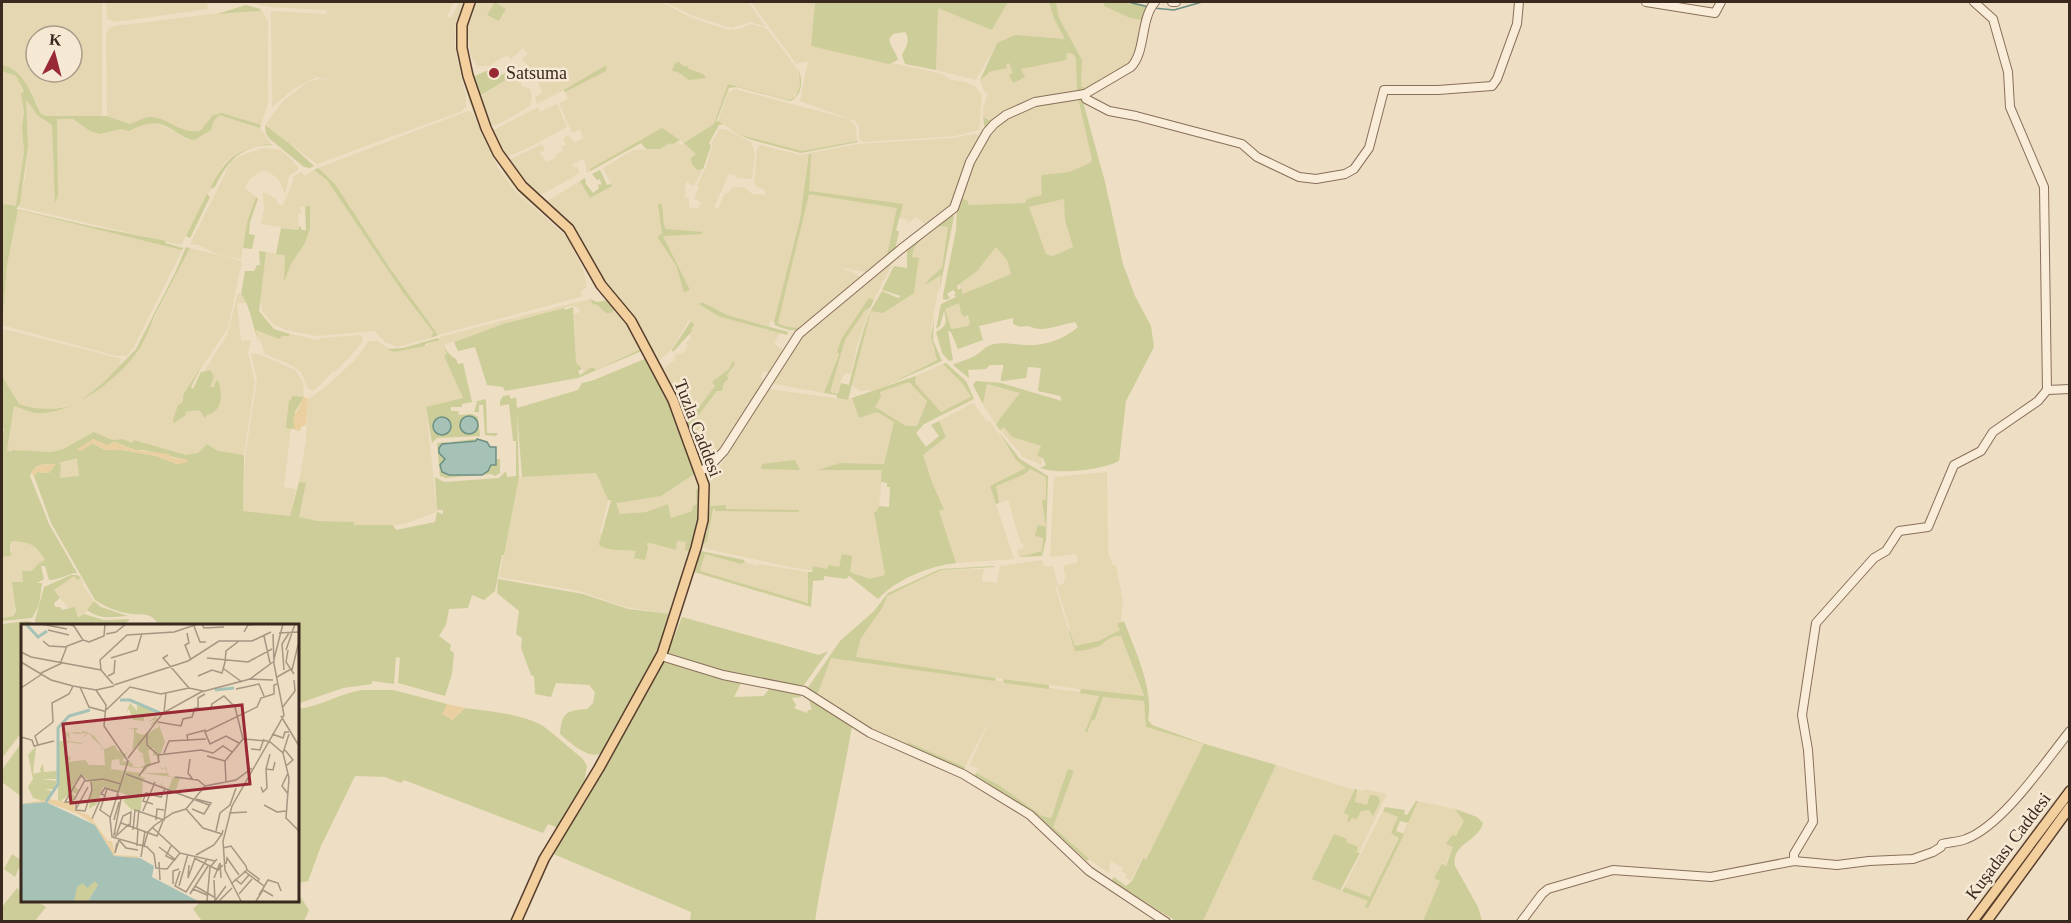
<svg xmlns="http://www.w3.org/2000/svg" width="2071" height="923" viewBox="0 0 2071 923" font-family="'Times New Roman',serif">
<style>
.farmland{fill:#e4d7b1;fill-rule:evenodd}
.green{fill:#cccd98;fill-rule:evenodd}
.sand{fill:#ead0a1}
.water{fill:#a6c2b7;stroke:#6d9084;stroke-width:1.5}
.lines{fill:none;stroke-linecap:round;stroke-linejoin:round}
.stream{stroke:#6d9084;stroke-width:1.5}
.minor-casing{stroke:#896f5a;stroke-width:10}
.major-casing{stroke:#573e2f;stroke-width:12}
.minor{stroke:#f9ecd8;stroke-width:8}
.major{stroke:#f2cf9c;stroke-width:9}
.poi-dot{fill:#992a35;stroke:#f6e9d4;stroke-width:2}
.labels{text-anchor:middle;dominant-baseline:central;stroke-width:5;stroke-linejoin:round;paint-order:stroke}
.poi-label{font-size:18px;fill:#39291e;stroke:#f6e9d4;text-anchor:start}
.street-label{font-size:18px;fill:#39291e;stroke:#f6e9d4}
.inset-river{fill:none;stroke:#a6c2b7;stroke-width:3}
.inset-road{fill:none;stroke:#a69682;stroke-width:1.5}
.view{fill:#992a35;fill-opacity:0.15;stroke:#992a35;stroke-width:3}
.inset-edge{fill:none;stroke:#39291e;stroke-width:3}
</style>
<rect width="100%" height="100%" fill="#eedec4"/>
<!-- farmland -->
<g class="farmland">
<path d="M4 2H102V116H46L41 114 32 92 7 67 2 65V5ZM36 36H72V72H36Z"/>
<polygon points="106,2 207,2 208,9 115,22 107,19"/>
<polygon points="246,2 454,2 447,16 451,18 459,2 468,2 456,21 455,39 455,48 466,97 466,107 462,111 317,164 265,125 283,101 308,82 320,79 334,81 317,77 295,88 272,107 271,11 326,14 327,10 269,7"/>
<polygon points="475,2 495,2 487,15 500,21 506,9 497,2 661,2 692,18 728,30 740,29 750,24 767,29 799,71 800,85 796,97 789,100 728,84 714,124 696,154 701,171 703,169 694,186 687,182 685,185 686,186 684,190 686,192 684,198 689,197 689,207 698,209 701,202 694,199 699,187 697,185 705,169 713,145 711,144 719,129 725,129 751,142 755,154 752,179 736,178 737,176 729,174 714,207 718,209 725,193 729,193 732,187 744,187 752,194 764,195 766,193 764,189 757,187 754,183 757,149 760,145 800,155 858,144 952,138 975,134 981,137 950,206 927,225 916,217 907,224 908,220 899,218 889,256 871,273 842,268 842,269 850,271 864,279 799,332 796,330 780,328 775,325 774,322 770,321 769,326 727,315 702,302 699,304 718,316 780,333 774,344 783,350 769,373 764,371 760,376 764,380 763,383 765,384 751,404 749,401 745,405 748,410 722,450 712,461 702,467 688,429 724,383 729,369 716,379 716,386 686,425 674,393 688,402 684,408 686,410 691,402 682,395 684,391 678,386 673,391 658,365 661,363 664,368 676,359 674,356 678,353 680,354 685,351 688,345 686,343 691,337 689,335 694,324 690,320 688,322 672,349 659,361 655,356 659,353 654,354 630,312 616,297 544,203 580,181 590,198 612,186 603,168 633,150 660,149 670,143 672,145 678,142 681,145 684,143 665,130 587,173 584,159 572,164 574,168 577,166 579,171 575,176 537,197 507,161 542,144 545,150 540,153 546,162 557,157 556,154 563,151 561,147 566,145 563,138 569,135 572,140 575,142 583,138 580,129 572,133 559,103 568,99 564,90 537,104 535,97 542,93 535,74 522,59 528,54 523,48 511,59 507,55 489,66 477,66 471,56 468,38 464,38 469,11"/>
<polygon points="665,2 748,2 766,27 751,22 731,28 691,15"/>
<polygon points="751,2 815,2 811,46 939,73 952,80 966,82 975,86 982,96 979,130 955,136 862,142 859,139 859,127 855,121 800,101 808,61 796,64"/>
<polygon points="1008,2 1049,2 1054,19 1065,39 1015,35 997,43 976,80 936,70 938,7 992,30"/>
<polygon points="1056,2 1104,2 1104,6 1130,18 1142,20 1134,56 1130,62 1085,88 1081,86 1082,60 1059,18"/>
<polygon points="261,9 268,22 268,103 261,125 216,113 201,130 191,132 161,120 129,124 107,116 106,35 109,28 115,26 228,12 228,14 260,11"/>
<polygon points="1067,53 1073,54 1076,59 1077,93 1068,93 993,122 983,117 983,107 988,94 984,91 980,80 988,74 988,72 1004,63 1002,60 1004,58 1011,55"/>
<polygon points="523,69 524,73 518,76 522,86 530,89 532,96 530,106 497,125 489,127 478,98"/>
<polygon points="2,71 16,76 24,91 21,94 24,112 22,127 24,151 16,207 2,204"/>
<polygon points="734,89 849,119 856,127 857,141 802,151 737,134 718,121 728,93"/>
<polygon points="26,98 37,115 52,125 55,201 58,195 57,119 73,119 90,131 110,132 152,122 169,128 188,140 213,122 219,115 223,116 260,128 271,144 257,146 238,152 225,162 181,245 19,207 25,178 28,147"/>
<polygon points="1078,98 1092,160 1090,163 1069,172 1043,175 1041,179 1043,195 1025,203 968,205 961,198 973,161 991,129 999,127 1008,117 1028,110 1028,106"/>
<polygon points="557,104 567,127 528,148 509,156 504,156 492,131 538,107 540,112"/>
<polygon points="468,111 472,112 498,168 515,191 567,237 584,272 587,289 584,288 580,294 584,296 438,335 391,270 335,184 318,168"/>
<polygon points="263,148 281,150 292,160 298,167 298,170 289,176 285,194 278,178 266,171 261,171 250,179 245,188 256,197 247,222 241,259 222,256 198,245 190,244 231,162 240,156"/>
<polygon points="314,170 327,180 404,294 433,333 431,338 397,347 385,342 375,331 317,336 286,330 273,324 263,312 260,299 266,252 285,255 285,280 291,264 305,243 310,229 309,206 300,207 301,214 298,214 299,230 261,224 264,209 263,193 266,193 276,199 279,205 283,205 294,179 293,177 301,172 305,176"/>
<polygon points="1064,199 1065,220 1073,247 1053,256 1046,254 1029,207"/>
<polygon points="18,210 182,250 134,347 127,356 116,356 2,325 7,265"/>
<polygon points="938,226 948,227 942,268 930,278 926,284 941,275 931,329 933,348 937,360 886,386 876,390 860,391 852,385 871,311 914,293 919,258 912,258 914,248"/>
<polygon points="996,247 1007,260 1011,274 964,294 959,284 977,271"/>
<polygon points="190,248 242,261 228,328 183,395 185,412 199,410 203,416 214,387 210,388 210,370 205,370 227,335 238,293 241,294 247,303 238,303 237,305 241,341 251,340 248,353 255,382 244,455 218,451 207,444 198,453 186,455 134,440 132,443 123,439 112,440 94,432 63,449 52,452 7,450 14,406 36,413 72,406 79,402 53,409 33,408 19,404 3,378 2,371 2,339 4,329 122,359 119,364 121,365 102,384 81,401 107,383 140,347"/>
<polygon points="896,256 874,300 869,298 837,352 839,353 824,393 771,383 795,342 817,321 821,323 887,265"/>
<polygon points="590,299 593,304 596,304 606,313 618,307 643,348 595,370 585,372 576,362 574,314 580,312 578,307 571,306 503,324 444,345 447,354 444,356 463,399 426,408 437,512 404,524 389,526 354,525 353,522 317,521 299,517 306,483 299,482 306,441 308,399 324,388 355,360 369,341 377,341 394,352 424,346 440,340 440,337 490,324"/>
<polygon points="959,302 962,312 968,315 970,323 968,326 950,329 945,309"/>
<polygon points="870,308 857,345 851,374 847,373 842,377 838,394 830,392 845,340 866,309"/>
<polygon points="256,330 279,339 282,336 289,336 290,334 319,340 320,338 360,335 363,337 362,342 355,351 335,372 333,371 315,390 311,390 308,388 301,372 291,365 265,354"/>
<polygon points="251,353 261,355 295,370 303,382 304,397 292,396 286,428 291,428 284,487 296,489 290,517 243,511 245,457 257,381"/>
<polygon points="943,364 962,383 971,398 940,412 915,383 914,380 916,376"/>
<polygon points="909,382 927,401 917,426 906,426 875,408 880,396 879,392"/>
<polygon points="987,384 1020,393 1001,417 996,425 983,404"/>
<polygon points="769,389 848,400 849,398 852,398 859,418 877,412 894,422 884,464 840,463 821,470 883,470 879,506 876,512 874,513 885,575 870,579 850,572 842,554 839,567 828,569 813,567 812,570 795,568 702,548 707,541 713,509 715,509 715,511 799,511 726,509 725,506 710,506 704,474 719,468"/>
<polygon points="973,403 987,422 990,421 1016,460 1026,468 1025,470 990,486 1014,559 956,563 939,511 944,508 933,485 923,455 946,437 939,421"/>
<polygon points="1004,427 1012,437 1041,446 1038,456 1043,458 1041,465 1021,456 1021,454 1000,430"/>
<polygon points="78,457 79,477 60,478 61,465 58,464"/>
<polygon points="1030,469 1046,477 1046,499 1042,501 1046,527 1037,530 1035,536 1043,538 1042,551 1019,557 1017,550 1024,548 1023,543 1021,543 1015,525 1009,502 1006,500 999,503 995,486 1025,474"/>
<polygon points="697,472 700,487 697,505 692,511 671,518 668,504 646,512 620,514 616,502 661,496"/>
<polygon points="1107,472 1108,552 1113,566 1116,565 1123,601 1121,623 1118,624 1120,630 1099,642 1075,646 1057,586 1055,587 1075,650 1082,651 1098,646 1114,636 1121,636 1144,698 856,658 861,638 883,607 887,596 941,570 984,569 982,581 997,583 1000,566 1042,560 1044,566 1053,566 1058,585 1064,584 1064,580 1066,578 1063,566 1078,562 1076,554 1050,557 1054,477"/>
<polygon points="596,473 608,500 600,533 686,542 691,551 671,614 625,607 579,591 499,577 519,477"/>
<polygon points="12,541 28,542 40,550 45,561 39,563 24,582 13,616 2,618 2,557 11,556"/>
<polygon points="705,554 741,564 745,562 756,566 759,564 808,572 809,603 700,571"/>
<polygon points="74,576 77,580 81,578 84,583 83,586 94,601 83,616 78,618 75,608 68,608 54,590"/>
<polygon points="831,657 1099,695 1086,732 1092,719 1096,720 1103,697 1144,701 1146,727 1205,744 1146,860 1142,858 1131,881 1125,878 1127,875 1121,871 1123,868 1111,861 1109,873 1087,858 1053,827 1074,771 1068,770 1056,806 1053,809 1051,818 1042,816 999,785 976,773 978,768 970,765 991,716 965,767 909,742 907,746 881,734 816,695"/>
<polygon points="1276,765 1354,790 1363,791 1364,789 1387,794 1341,890 1368,901 1390,861 1418,801 1455,809 1458,811 1464,821 1456,836 1447,844 1453,847 1445,866 1435,878 1440,881 1423,921 1203,922"/>
<polygon points="1383,811 1398,817 1391,833 1399,837 1370,897 1344,887"/>
</g>
<!-- green -->
<g class="green">
<polygon points="495,2 506,9 499,21 487,15"/>
<path d="M815 2H1008L992 30 938 8 936 70 905 64 902 55C906 47 911 40 905 32L893 34 889 39C891 48 896 52 898 60L889 64 811 46Z"/>
<path d="M1049 2H1056L1059 18 1082 60 1081 86 1085 88 1100 79C1089 103 1055 94 1035 101 1019 107 1000 122 985 130L983 117 993 122C1020 100 1044 97 1077 93L1076 59 1073 54 1067 53 1066 60 1021 69 1025 77 1013 83 1009 75 1013 73 1009 63 1006 64 1007 68 988 72V74L980 80 997 43 1015 35 1065 39 1054 19Z"/>
<polygon points="1104,2 1122,2 1131,4 1132,2 1147,7 1135,59 1132,63 1106,78 1104,77 1130,62 1134,56 1142,20 1130,18 1104,6"/>
<polygon points="246,5 261,9 260,11 217,14"/>
<path d="M457 39H459L499 162 565 228 568 236C554 218 532 207 517 190 488 155 457 84 457 39Z"/>
<polygon points="469,59 475,76 497,66 502,75 508,72 511,77 478,97 466,60"/>
<polygon points="679,62 683,66 687,66 689,69 703,74 706,78 689,80 678,72 672,71 675,63"/>
<path d="M2 65C25 70 32 96 41 114L46 116H107L129 124C137 122 143 117 151 117 169 118 183 136 201 130L213 115 222 113 261 125 260 128 219 115 213 122 211 130 194 140C186 139 183 136 176 132 158 119 147 122 129 131L122 129 100 134 90 131 73 119H57L58 195 55 203 52 125 37 115 26 99 28 147 20 204 16 209 90 226 166 241 165 243 183 248 182 250 18 210 7 265 2 325V204L16 206 24 151 22 127 24 112 21 94 24 91 16 76 2 71Z"/>
<polygon points="605,66 607,67 606,71 565,92 564,90"/>
<path d="M799 71C803 81 802 97 790 101L737 87 729 88 716 122 718 121 723 124 719 125 709 143 711 146 703 169 697 170 692 164 691 158 696 154 684 143 714 124 728 84 789 100 796 97 800 85Z"/>
<path d="M1078 98H1082L1105 182 1123 264 1135 296 1151 326 1154 347 1126 401 1119 461C1101 470 1059 475 1040 468L1046 465 1043 458 1037 456 1041 446 1012 437 1004 427 1000 430 996 425 1001 417 1020 393 987 384 983 404 973 385 976 381 1001 383 1062 401 1060 396 1038 391 1041 368 1028 367 1026 378 1004 381H1001C1000 375 1004 371 1003 365H990L986 369 968 370 969 378 953 365C960 361 972 359 979 353 984 349 986 346 994 344 1005 342 1015 345 1027 345 1046 346 1064 339 1078 327L1075 322C1063 324 1052 329 1040 329 1031 329 1031 324 1021 327L1013 324V318L979 326 983 340 958 349 951 332 948 331 953 360 949 361 942 353 936 332C947 326 947 322 944 311L940 326 936 329 941 304 956 297 954 295 956 293 953 290 947 294 950 298 946 300 943 299V295L956 230 957 210 961 198 968 201V205L1025 203 1027 199 1042 195 1041 179 1042 175 1069 172 1090 163 1092 160ZM1064 199 1065 220 1073 247 1053 256 1046 254 1029 207ZM996 247 1007 260 1011 274 963 294 961 288 958 290 957 286 977 271ZM959 303 961 313 964 317 968 315 970 323 968 326 951 329 945 309Z"/>
<polygon points="265,125 290,144 314,166 310,168 304,167 270,139 266,134"/>
<polygon points="662,128 680,140 672,145 670,143 660,149 646,149 641,143 590,171 590,169"/>
<polygon points="737,134 802,151 857,141 858,142 801,153 752,140"/>
<path d="M271 144 272 145C241 145 227 162 215 187L210 189C226 158 236 148 271 144Z"/>
<polygon points="809,154 811,154 809,191 903,204 896,230 899,232 895,250 868,272 887,255 897,208 809,194 778,322 779,324 787,327 800,328 862,278 799,332 796,330 789,330 775,325 774,322 800,220"/>
<polygon points="318,168 335,184 391,270 438,335 431,338 433,332 404,294 327,180 314,170"/>
<polygon points="600,170 607,185 611,184 612,186 590,198 580,181 585,178 586,184 593,193 599,188 598,185 600,184 602,186 600,179 597,180 592,174"/>
<polygon points="207,194 210,197 190,238 186,236"/>
<polygon points="256,197 258,199 250,222 249,234 255,235 252,249 243,248 247,222"/>
<path d="M658 204H661C665 212 661 222 666 229L702 232V234L663 236 690 290 684 292 676 265 658 238 659 235 662 234Z"/>
<polygon points="305,206 310,206 310,229 305,243 291,264 284,282 285,255 276,254 281,228 299,230 299,227 301,227 302,230 306,230"/>
<path d="M950 213 954 216 939 293 941 275 925 285 930 278 942 268 948 227 938 226 920 241 914 248 912 257 919 258 914 293 883 313 871 311 848 400 837 398V395L824 393 839 354 837 352 842 338 869 298 874 300 870 308 866 309 845 340 830 392 838 394 841 383 849 385C855 361 861 335 870 312 874 304 878 298 882 291L898 298 901 296 882 290 894 266 907 268V246Z"/>
<path d="M186 247 190 248C178 271 166 294 154 317 150 327 146 337 141 346 123 376 73 415 36 413 29 412 21 408 14 406L7 450 11 452V450L52 452 63 449 94 432 112 440 123 439 132 443 134 440 186 455 198 453 207 444 218 451 244 455 243 511 290 516 299 482 306 483 299 517 317 521 354 522V525H393L396 530 435 522 437 512 443 514V510H437L435 477 444 482 499 478 506 471 507 477 516 476V441H513L509 404 500 406V401L503 396 509 395 511 399 516 397 517 408 578 390 582 383 594 380 647 358 671 402 685 441 688 458 691 457 697 472 661 496 616 503 620 514 646 512 668 504 671 518 692 511 693 506 697 504 696 490 700 487V512L691 551 685 550 686 542 677 541 676 550 651 543 643 544H647L648 548 645 560 634 558 636 551C624 549 612 552 600 546L599 544 611 500H608L596 473 522 477 517 413 519 477 504 555H502L495 591 484 600 472 595 468 608 449 609 446 625 439 636 451 645 450 650 454 653 452 674 445 696 398 683 400 658 396 657 394 684 372 681V684L343 688 297 704V626H160C149 611 147 616 131 614 119 612 105 607 95 600L51 523 34 476 37 472 49 473 55 464C42 465 36 462 30 476L49 524 77 573C66 574 60 580 49 580L45 566H41L44 579 37 583H42L39 605 32 618 2 621V618L13 616 16 611 12 582H23L22 571H32L39 563 45 560C36 544 30 542 12 541L10 546 11 556 2 557V436L4 429 2 425V371L3 378 19 404 33 408 53 409 65 407 80 401 102 384 136 349 175 273ZM93 439 107 445 115 442 135 450H143L187 460 177 464 156 456 123 450H105L90 442ZM77 458 79 476 60 478 61 465 59 463Z"/>
<path d="M259 251 266 252 259 311 274 329 290 334 289 336H282L279 339 256 330 259 342C252 326 251 307 241 294L245 271H254L257 265H260Z"/>
<polygon points="590,299 597,302 609,300 618,307 611,313 606,313 596,304 593,305"/>
<polygon points="702,302 727,315 788,332 787,335 718,316 699,304"/>
<polygon points="573,307 576,362 582,369 578,371 580,375 592,367 596,370 643,348 644,350 578,378 505,391 503,387 487,385 475,347 458,351 454,342 503,324 564,308 565,310"/>
<polygon points="934,318 933,340 942,361 890,384 937,360 931,337"/>
<polygon points="691,321 694,324 691,330 692,331 673,352 672,350"/>
<polygon points="438,338 440,340 425,344 425,346 394,352 387,349 403,348"/>
<path d="M444 345C447 352 450 356 456 359L458 364 463 363 472 402 462 404V407H451V411H458L459 415 472 414 478 417 480 436 437 438 432 443 426 407 463 398 444 356 447 354Z"/>
<polygon points="733,361 735,363 727,375 728,379 724,383 722,391 717,391 688,429 686,425 715,386 712,382 729,369"/>
<path d="M946 363 966 381 974 399 924 424 916 433 926 447 939 436 931 425 939 421 946 437 923 455 933 485 944 509 939 511 956 563C929 566 897 579 878 599L849 576 846 579 824 576V580L813 581 811 607 694 572 699 552 701 551 744 560 745 562 741 564 705 554 700 571 808 603V572H812L813 566 827 569 829 565 839 567 842 554 852 556 850 572 870 579 885 575 874 512H876L879 506 889 507 890 487H887V483L881 482 882 470H818L840 463 884 464 894 422 877 412 859 418 852 398 916 376 915 383 941 412 971 397 962 383 943 364ZM909 382 927 401 917 426H906L875 407 881 396 880 392Z"/>
<path d="M202 366 191 387 193 389 201 372 210 370 214 376 210 387H214L216 381H218C223 394 223 411 207 415L205 418 199 410 185 412 186 415 174 423 173 420 178 405 183 402V395Z"/>
<polygon points="292,396 304,397 295,412 295,429 286,428 289,400 291,400"/>
<polygon points="486,399 487,433 498,433 496,436 485,435 483,405 479,405 479,412 474,412 477,402 474,402"/>
<polygon points="998,431 1020,459 1048,476 1046,540 1042,556 1019,557 1042,551 1043,538 1035,536 1038,525 1046,527 1042,501 1046,499 1046,477 1030,469 1025,474 996,486 999,503 996,504 990,486 1026,468 1016,460"/>
<polygon points="477,439 477,441 447,442 479,473 482,473 491,465 496,465 496,459 500,459 500,473 495,476 491,474 446,478 440,476 437,443"/>
<polygon points="795,460 800,470 761,469 762,464"/>
<polygon points="726,505 726,509 799,510 799,512 715,511 715,509 713,509 707,541 700,548 707,532 710,506"/>
<polygon points="994,566 995,567 941,570 887,596 883,607 861,638 856,657 996,678 995,681 831,658 817,695 881,734 871,731 807,689 840,641 874,611 888,593 940,569"/>
<polygon points="71,575 77,575 81,578 77,580 74,576 54,590 60,598 54,603 55,607 60,607 62,610 75,607 78,618 84,614 104,620 130,619 123,626 37,626 35,620 44,587"/>
<path d="M498 579 583 594 628 609 671 614C655 666 630 707 602 753 588 760 571 743 560 734 562 713 566 710 587 709L593 703 595 692 589 685 556 683 551 697 535 694 534 676 531 675 521 648 522 638 516 634 519 611 497 593Z"/>
<path d="M94 601 101 607 128 616C113 617 100 620 87 610Z"/>
<polygon points="682,617 819,655 828,651 804,685 798,686 739,677 670,655 669,650"/>
<polygon points="27,621 31,622 35,626 22,626 22,732 2,758 2,624"/>
<path d="M1124 621C1135 651 1154 688 1148 720L1152 725 1205 744 1276 765 1203 921H1176L1111 881 1114 877 1126 886 1132 881 1143 858 1146 860 1204 744 1146 727 1144 701 1103 697 1095 720H1092L1087 732H1085L1099 696 1080 693 1081 689 1144 696 1121 636C1110 635 1107 641 1099 646 1092 649 1082 651 1075 651L1069 631H1070L1075 646 1099 641 1120 630 1117 624Z"/>
<path d="M664 661 742 681 734 697 764 696 771 686 800 692 801 697 792 698 796 705 794 708 807 713 808 710H812L809 700 810 697 852 726C841 791 825 856 815 921H690L691 912 551 853 561 841Z"/>
<polygon points="1003,679 1049,685 1049,689 1004,683"/>
<path d="M363 690H393L447 704 443 714 452 720 465 708C488 711 523 714 543 726 557 736 570 749 583 759L587 766 584 783 558 828 548 824 543 833 404 780 401 783 385 777 355 776 321 846 308 881 299 883 300 896 309 910 304 921H202L193 909 201 901 297 900V709C320 707 340 693 363 690Z"/>
<polygon points="22,742 22,797 2,782 2,770"/>
<polygon points="908,742 965,767 963,772 907,746"/>
<polygon points="1068,769 1074,771 1053,827 1089,859 1087,861 1041,820 1006,795 966,774 967,772 975,775 976,773 999,785 1042,816 1051,818"/>
<polygon points="1355,789 1357,789 1355,802 1367,805 1370,795 1378,796 1380,802 1373,816 1369,810 1361,811 1357,819 1352,818 1349,822 1347,821 1349,815 1344,813"/>
<polygon points="1416,801 1418,801 1408,823 1400,821 1396,831 1404,834 1368,908 1365,907 1368,901 1342,891 1344,887 1370,897 1399,838 1391,833 1398,817 1383,811 1385,807 1405,810 1404,814 1407,815"/>
<path d="M1455 809 1477 817 1483 823C1478 842 1451 843 1455 866L1478 907 1482 921H1423L1440 881 1434 878 1442 864 1446 866 1453 847 1446 844 1452 835 1456 836 1464 821Z"/>
<polygon points="1334,834 1347,839 1346,842 1358,847 1356,852 1360,853 1340,890 1312,879"/>
<polygon points="12,854 22,861 15,877 4,869"/>
<polygon points="17,888 22,893 22,900 36,901 46,907 35,921 2,921 2,907"/>
</g>
<!-- sand -->
<g class="sand">
<polygon points="304,397 308,399 306,425 301,427 300,431 295,430 293,419"/>
<polygon points="93,439 107,445 114,442 135,450 169,454 170,457 187,460 188,462 178,464 156,456 123,450 105,450 93,443 81,451 76,450"/>
<path d="M56 464 49 473 37 472 34 476 31 474C35 463 45 465 56 464Z"/>
<polygon points="447,704 465,708 452,720 442,714"/>
</g>
<!-- water -->
<g class="water">
<circle cx="469" cy="425" r="9"/>
<circle cx="442" cy="426" r="9"/>
<polygon points="477,439 487,442 490,447 496,447 496,465 491,465 488,471 482,475 449,475 442,472 440,465 445,459 439,453 439,448 442,444 476,441"/>
</g>
<g class="lines">
<!-- stream -->
<g class="stream">
<polyline points="1128,2 1149,7"/>
<polyline points="1153,8 1174,10 1202,2"/>
</g>
<!-- minor casing -->
<g class="minor-casing">
<g id="minor">
<polyline points="1172,2 1176,2"/>
<polyline points="1646,2 1715,13 1721,2"/>
<polyline points="1085,94 1086,99 1109,111 1136,116 1242,144 1257,157 1299,177 1316,179 1345,174 1354,169 1369,148 1384,90 1438,90 1492,86 1497,79 1517,24 1519,2"/>
<polyline points="2047,390 2070,389"/>
<path d="M700 471 709 467 724 451 799 334 901 249 954 208 970 162 987 132 994 124 1006 115 1035 102 1085 94 1131 67C1146 52 1140 19 1155 2"/>
<polyline points="661,656 723,675 804,691 870,733 963,774 1030,815 1089,871 1166,922"/>
<polyline points="1794,861 1794,854 1813,822 1808,750 1802,715 1816,623 1874,558 1886,551 1899,531 1928,527 1954,465 1981,451 1993,432 2038,401 2047,390 2044,187 2010,107 2008,72 1993,19 1974,2"/>
<path d="M1521 922 1542 894 1548 889 1613 870 1711 877 1794 861 1837 865 1869 861 1913 859 1933 852 1941 847 1942 844C1950 842 1959 842 1966 839 2003 825 2044 763 2070 731"/>
</g>
</g>
<!-- major casing -->
<g class="major-casing">
<g id="major">
<polyline points="470,2 462,25 462,48 468,76 486,128 498,153 522,186 569,229 601,285 631,321 673,400 704,485 703,520 696,548 662,654 599,768 544,859 516,922"/>
<polyline points="1972,922 2070,791"/>
<polyline points="1986,922 2070,807"/>
</g>
</g>
<!-- minor -->
<use href="#minor" class="minor"/>
<!-- major -->
<use href="#major" class="major"/>
</g>
<!-- markers -->
<circle class="poi-dot" cx="494" cy="73" r="6"/>
<g class="labels">
<!-- poi labels -->
<g class="poi-label">
<text x="506" y="73">Satsuma</text>
</g>
<!-- street labels -->
<g class="street-label">
<text transform="translate(698 428) rotate(69)">Tuzla Caddesi</text>
<text transform="translate(2008 846) rotate(-53)">Kuşadası Caddesi</text>
</g>
</g>
<!-- overview -->
<g transform="translate(21 624)">
<rect width="278" height="278" fill="#eedec4"/>
<path d="M116 78 141 89 132 87 136 95 144 118 137 137 135 131 132 132 133 124 127 127 130 140 122 149H147L144 144 141 146 138 141 141 145 145 143 148 152 159 154 154 169 145 165 136 159 127 156 132 157 140 161 142 156 141 161 147 166 152 153 120 149 119 152 126 155H122L120 186H111L105 180 102 176 110 172 82 163 76 180 68 185 71 159 62 152 52 161 58 166 55 170 49 167 54 173 52 181 46 172 40 177 44 179 37 177V117H45V112L39 105 47 109 56 108 60 109 62 107 66 108 73 112 83 125 79 126 82 124 67 109 62 114 66 108 60 110 48 109 49 117 46 109V117L61 119 47 138 64 136 68 141H84L83 125 94 121 96 126 105 130 109 124 101 138 104 137 116 136 108 137 113 141 108 143 117 144 124 141 122 132 117 133 123 131 117 126 118 121 111 126 112 121 105 119 112 121 113 111V105L107 104H117L114 108 122 111 138 103 136 98 128 102 135 95 127 98 134 93 131 88 128 93 123 92V97L112 96 108 85 105 89 109 79 116 87ZM46 118 60 120 50 134 45 130ZM98 135 99 141 123 144 119 149 90 145 91 136ZM15 122 12 150 20 148 19 145 22 140 23 148 36 147 35 155H20L36 157 33 165H24L33 168 26 178 12 174 7 163 12 155 7 131ZM74 255 77 261 67 277H53V266L61 259 70 258 69 262Z" fill="#cccd98" fill-rule="evenodd"/>
<path d="M28 175 51 179 56 187 68 191 87 217H91L94 231 117 232V234L93 232 74 201 58 190 25 178 0 180Z" fill="#ead0a1"/>
<path d="M25 178 74 201 93 232 119 234 133 242 131 253 177 277H67L77 261 74 257 66 264 62 259 56 263 53 277H0V180Z" fill="#a6c2b7"/>
<path class="inset-river" d="M5 0 17 13 26 7M194 66 213 64M99 76H109L139 89M25 178 37 160V104L48 92 69 86"/>
<path class="inset-road" d="M20 0 46 5M181 0 183 4 203 3M173 2 179 18H185M27 6 48 11M223 8 227 1 237 0M166 9 168 19 164 21 170 36M258 9 278 8M85 10 95 8 105 0M243 12 249 39M62 16 68 18 83 12 84 0M22 17 28 22 46 23M265 26 274 0M267 26 265 38 273 50M0 28 10 33 80 46 92 60M147 31 142 34 168 64M90 34 116 26 121 9M186 34 227 38 251 25M253 35 262 0M0 38 30 56 52 62 75 66 93 62M204 38 205 27 218 17M39 40 46 22 62 16 53 2 47 0M203 45 221 58M80 46 79 36 106 11 153 8 177 0M263 46 261 20 268 9M271 46 278 17M20 49 41 39M87 52 93 49 94 36M177 52 191 46 201 49 204 38M256 53 272 44M228 55 252 56M93 61 167 37 198 17H231L250 8M59 63 68 83 83 87M0 64 21 50M215 65 238 60 243 72M75 66 85 81 83 102 107 137 89 194 91 213 126 223 133 230 135 244 146 245 159 229 194 237M177 84V74L184 70M261 84 274 67 273 56M83 88 109 63 140 70 168 64 182 67M143 89 145 69M260 92 278 122M137 98 160 102 162 95 171 93 174 84 190 85 191 80 203 72 214 83 222 115 204 137 205 158M126 109V121L137 131 180 126 192 129 202 122 211 128M251 110 262 114 264 108H268M0 113 11 116 13 122 33 117M222 115 247 117M167 117 166 111 185 106M248 117 262 129 268 154 265 194 278 207M218 119 205 112 189 120 184 108 236 83 240 74 253 70V61L256 60M17 121 14 112 32 98 31 79 48 70 52 62M230 125 239 126 243 115M264 126 272 136 265 142M143 129 148 117 185 115M262 129 268 110M249 130 245 145 252 146 254 138M186 132 204 137M107 134 142 89 180 68 229 55 252 38M169 135 167 149 172 156M105 150 188 181M118 152 125 142 138 138 137 131M154 153 177 156 184 162M240 163 242 168 246 164 245 145M86 165 79 186 89 193M267 170 261 162 267 149M85 172 80 170 84 164 97 168M53 176 64 156M55 177V186L64 187 71 166 70 158M50 178H44L60 151 65 157 82 155 100 160M132 180 122 177 125 169 140 173 144 165M243 181 256 188 265 187M55 185 67 163M171 185 183 190 190 179 175 175M122 187 134 158M208 189 226 188M71 195 80 174M93 196 98 178M135 196 136 185 143 186M100 199 136 212 142 197M116 204 118 186M132 204 159 229M112 206 114 186 143 196 147 166M202 206 201 210 182 204 165 185 184 162 215 156 231 144M195 207 199 189 209 181 215 164M96 209 93 211 100 175 96 170M96 209 102 192 110 188 109 202M93 214 108 200M98 216 105 224 117 226M96 219 94 229 98 216M116 222 117 204M123 222 127 208 134 201 152 189 165 185M150 222 145 232 153 236M138 223 155 236M202 224 210 222 225 242 226 246 210 260M175 231 193 221 201 210M120 233 124 207M173 234 197 246 202 241M138 238 139 256M205 240 206 234 218 251M168 241 167 254 174 234M226 246 238 255 237 258M159 247 154 262 165 268 186 235M223 247 243 262M193 254 199 239 200 254M214 255 220 260 228 251M193 256 194 277M152 260V247L158 245M158 262 167 230M174 262 193 273M218 270 231 255M186 271 172 265 169 270 187 242M238 271 247 256 257 259 260 267M186 277 189 243 196 235M194 277 205 262M198 277 211 264M220 277 204 246 202 217 211 182 263 91 253 40 252 10M235 277 242 266 252 272"/>
<path class="view" d="M221 81 229 160 50 179 42 100Z"/>
<rect width="278" height="278" class="inset-edge"/>
</g>
<!-- border -->
<rect width="2071" height="923" fill="none" stroke="#39291e" stroke-width="6"/>
<!-- north arrow -->
<g transform="translate(54 54) rotate(6)"><circle r="28" fill="#f6e9d4" stroke="#aa9c8b" stroke-width="1.5"/>
<path d="M0-4.5L10 22L0 15L-10 22Z" fill="#992a35"/>
<text y="-9" font-size="16" font-weight="bold" text-anchor="middle" fill="#39291e">K</text>
</g>
</svg>
